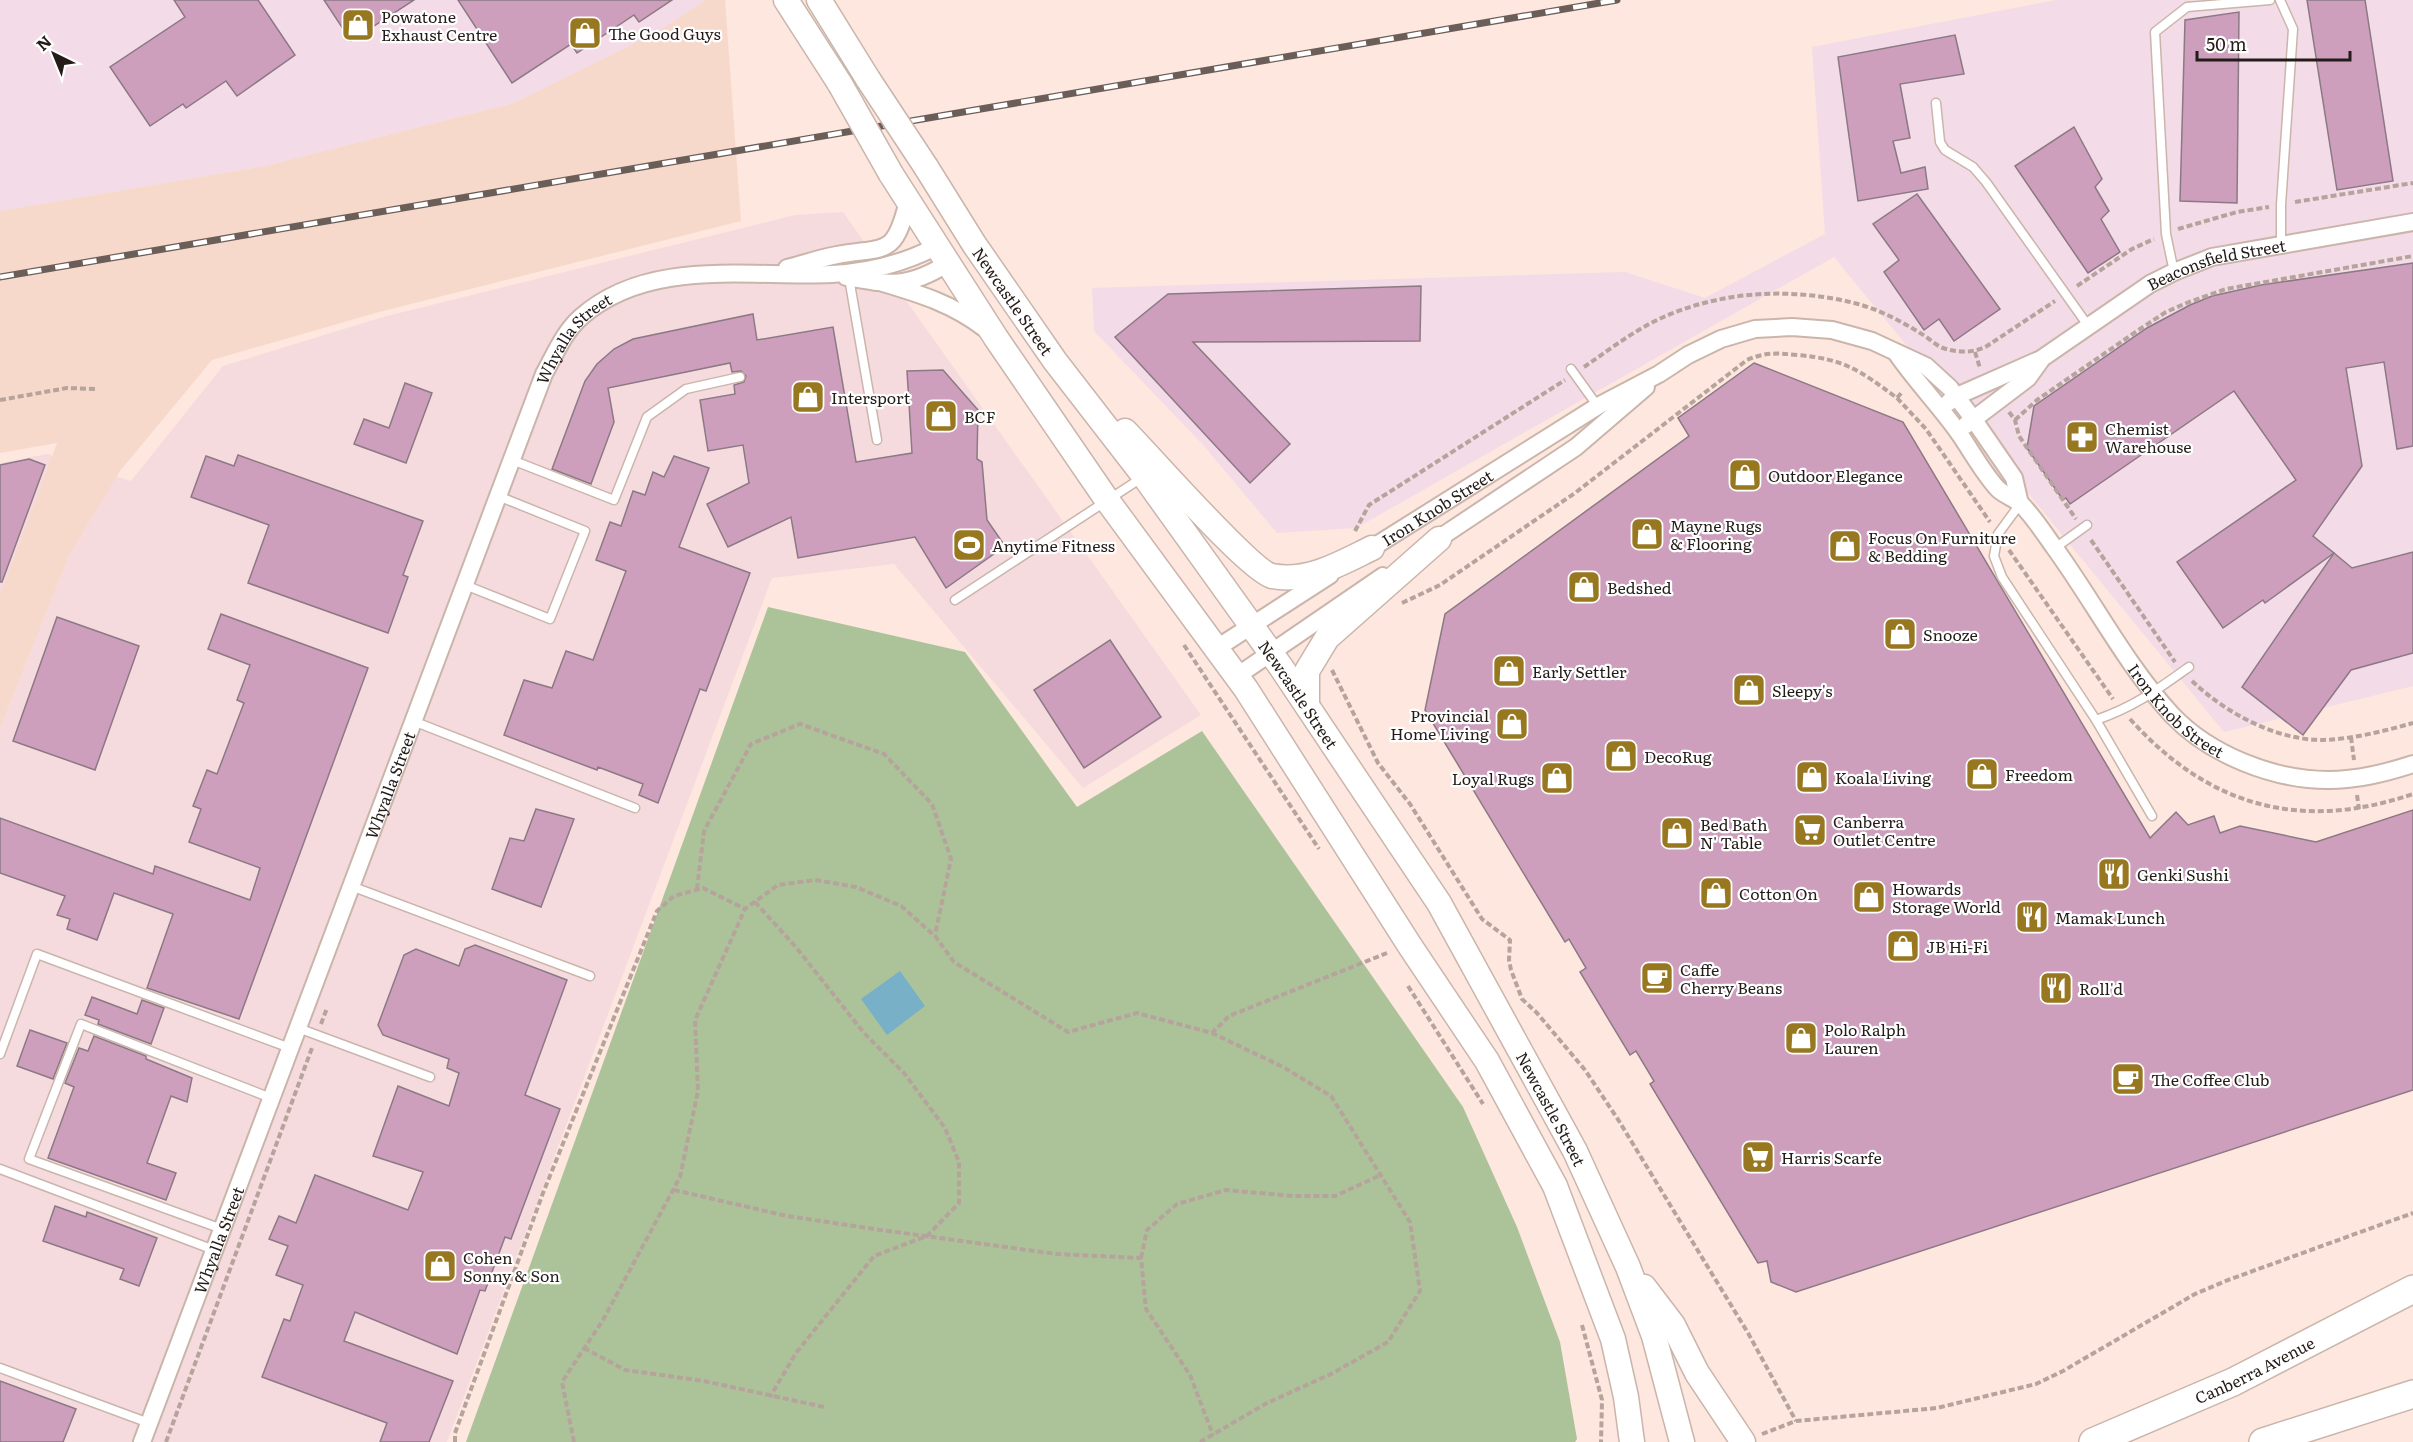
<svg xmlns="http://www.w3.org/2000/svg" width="2413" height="1442" viewBox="0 0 2413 1442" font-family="Literata,serif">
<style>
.commercial{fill:#f3dbe7}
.industrial{fill:#f6dbde}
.built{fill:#f7d9cc}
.green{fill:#acc39a}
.water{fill:#78b0c8}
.building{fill:#cd9fbd;stroke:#8b7984;stroke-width:1.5}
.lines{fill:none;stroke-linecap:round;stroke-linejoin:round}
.service-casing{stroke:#cab5ab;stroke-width:11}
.minor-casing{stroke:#cab5ab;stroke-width:20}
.secondary-casing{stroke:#cab5ab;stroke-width:27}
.trunk-casing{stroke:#cab5ab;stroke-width:30}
.path{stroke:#b5a39c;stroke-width:4;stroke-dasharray:6 3;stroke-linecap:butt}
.service{stroke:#fff;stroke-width:8}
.minor{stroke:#fff;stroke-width:16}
.secondary{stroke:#fff;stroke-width:24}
.trunk{stroke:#fff;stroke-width:27}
.rail-casing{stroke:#6b5e59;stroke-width:7}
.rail{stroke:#fff;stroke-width:4.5;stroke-dasharray:14;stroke-linecap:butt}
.secondary-bridge-casing{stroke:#cab5ab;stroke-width:27;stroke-linecap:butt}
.secondary-bridge{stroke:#fff;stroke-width:24}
.labels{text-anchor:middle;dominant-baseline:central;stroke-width:4.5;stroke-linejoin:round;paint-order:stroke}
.poi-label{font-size:16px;fill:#241c19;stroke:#fff;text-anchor:start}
.street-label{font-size:16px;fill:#241c19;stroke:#fff}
</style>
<rect width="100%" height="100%" fill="#fee7de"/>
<!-- commercial -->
<g class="commercial">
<polygon points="0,0 706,0 657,32 514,103 265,166 0,211"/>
<polygon points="2056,0 2413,0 2413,686 2224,732 1834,257 1356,528 1277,533 1204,446 1094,331 1092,288 1625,272 1705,298 1825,234 1812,47"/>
</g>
<!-- industrial -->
<polygon class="industrial" points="843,212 1201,715 1083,788 894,564 772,578 447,1442 0,1442 0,463 47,454 131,481 223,366 383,317 795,215"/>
<!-- built -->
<polygon class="built" points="706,0 725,0 741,221 379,312 212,360 120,471 69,555 0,728 0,595 57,443 0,453 0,211 265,166 514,103 657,32"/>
<!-- green -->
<polygon class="green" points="768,607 965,652 1077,807 1202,731 1463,1107 1517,1227 1560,1342 1577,1439 1575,1442 466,1442"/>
<!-- water -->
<polygon class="water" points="900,971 925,1006 887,1035 861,999"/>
<!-- building -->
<g class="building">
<polygon points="174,0 258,0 295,55 237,96 226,81 186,108 183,104 150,126 110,67 185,17"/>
<polygon points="324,0 414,0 351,41"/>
<polygon points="458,0 672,0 639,22 634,15 577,53 571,44 512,83"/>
<polygon points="2307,0 2365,0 2393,181 2337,190"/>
<polygon points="2239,12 2237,203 2180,201 2185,20"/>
<polygon points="1955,35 1964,74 1900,84 1910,138 1893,141 1901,173 1925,167 1928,189 1858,201 1838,57"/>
<polygon points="2074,127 2102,179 2095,187 2109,211 2101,219 2120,252 2088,273 2015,166"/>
<polygon points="1917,194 2000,309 1954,341 1939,319 1924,330 1884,272 1899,260 1873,224"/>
<polygon points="2413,263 2413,446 2397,449 2384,362 2346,368 2362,466 2313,536 2334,553 2265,603 2263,600 2223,628 2177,562 2296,480 2234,391 2070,504 2066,498 2063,500 2027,448 2034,406 2147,328 2190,305 2212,296 2261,285"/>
<polygon points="1421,286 1420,341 1193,342 1290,444 1250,483 1115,337 1168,294"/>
<polygon points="753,314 757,340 833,327 856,462 912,453 907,371 943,370 978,410 977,459 982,462 987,520 1005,546 946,588 915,537 798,558 791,517 728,547 707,504 749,483 743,445 708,451 700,400 735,394 734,385 744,382 746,376 741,371 732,372 730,363 608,388 614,422 591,484 552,469 585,381 597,364 614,349 633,339"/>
<polygon points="1754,363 1903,422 2150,838 2176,812 2188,825 2214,816 2220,833 2240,826 2316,842 2413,810 2413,1090 1796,1292 1771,1282 1767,1261 1758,1263 1650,1084 1654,1081 1636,1051 1630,1055 1580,972 1586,968 1569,939 1565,942 1425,710 1445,614 1689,436 1678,418"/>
<polygon points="405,383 432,393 406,463 354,444 364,419 389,428"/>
<polygon points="238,455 423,521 403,575 408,577 388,633 248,583 269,525 191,497 206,456 234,466"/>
<polygon points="674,456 709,468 679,547 750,573 706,691 700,689 658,803 639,795 643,784 598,767 597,770 504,735 524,680 552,688 566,651 593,660 626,571 596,560 610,522 621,526 633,491 645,495 653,472 664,477"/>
<polygon points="29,459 45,465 2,582 0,582 0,465"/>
<polygon points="2413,552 2413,653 2351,670 2303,735 2242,687 2334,553 2352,568"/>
<polygon points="221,614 368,668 239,1019 147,988 173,914 114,893 97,940 67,929 70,919 57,915 65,896 0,873 0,818 153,874 155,866 250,900 260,868 189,842 201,809 193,806 207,770 217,774 244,703 237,700 250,665 208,649"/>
<polygon points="57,617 139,646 95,770 13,741"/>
<polygon points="1110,640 1161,717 1084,768 1034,690"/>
<polygon points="536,809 574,819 541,907 492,889 510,838 524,841"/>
<polygon points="475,945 567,980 525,1095 560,1109 511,1239 505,1237 485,1291 480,1290 457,1354 355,1312 344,1341 453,1381 429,1442 380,1442 387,1423 262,1377 284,1319 290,1321 303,1285 276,1275 288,1246 269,1239 279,1216 296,1223 315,1175 408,1210 423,1172 373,1156 398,1086 449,1106 459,1073 447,1068 449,1059 383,1035 378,1025 404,955 416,949 459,966 465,949"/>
<polygon points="92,997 137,1014 142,1000 164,1008 151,1044 98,1024 99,1020 85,1015"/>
<polygon points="30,1030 67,1043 53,1079 17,1066"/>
<polygon points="94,1036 146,1056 146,1059 192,1078 187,1102 171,1096 147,1163 176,1173 166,1200 48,1158 74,1087 65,1083 79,1048 88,1051"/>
<polygon points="55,1206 86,1217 87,1212 157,1238 139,1286 120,1279 124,1269 43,1241"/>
<polygon points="0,1381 76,1409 63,1442 0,1442"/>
</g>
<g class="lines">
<!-- service casing -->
<g class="service-casing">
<g id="service">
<polyline points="2280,0 2293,29 2281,205 2281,245"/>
<polyline points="1936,103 1940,142 1945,150 1973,167 1986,182 2089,327"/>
<polyline points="2174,272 2166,234 2155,32 2187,7 2270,0"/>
<polyline points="849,278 877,440"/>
<polyline points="1571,369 1599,408"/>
<polyline points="512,460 614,500 647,417 686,389 740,377"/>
<polyline points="2020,504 1998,534 1994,556 2002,577 2096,720 2152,816"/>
<polyline points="2055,548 2087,525"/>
<polyline points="465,585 550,619 585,531 498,496"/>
<polyline points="955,600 1143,477"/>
<path d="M2096 720C2134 707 2157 690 2189 667"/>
<polyline points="413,721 635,808"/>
<polyline points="351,886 590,976"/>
<polyline points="298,1028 430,1077"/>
<polyline points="0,1054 37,954 290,1048"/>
<polyline points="0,1169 214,1250"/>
<polyline points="222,1229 29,1159 81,1024 271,1098"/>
<polyline points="0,1368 149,1423"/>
</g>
</g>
<!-- minor casing -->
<g class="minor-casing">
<g id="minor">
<path d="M787 268C803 264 820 258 837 255 886 246 894 258 908 201"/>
<path d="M846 277C890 285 909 288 948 263"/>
<path d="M883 283C920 294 953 304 984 328"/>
<path id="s1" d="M1897 354C1915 380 1937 403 1956 429 1970 448 1982 472 1998 489 2004 495 2014 498 2021 504 2033 516 2044 533 2054 547 2094 602 2126 665 2172 715 2210 755 2274 780 2328 780 2358 780 2385 773 2413 764"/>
<path id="s2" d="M1949 402 1957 396 2041 359 2150 284 2174 272 2212 257 2413 222"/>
<polyline points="1966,425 2028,378 2041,360"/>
<polyline points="1432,543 1576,447 1646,387"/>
<path id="s3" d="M1364 553 1598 406 1659 374 1688 355 1721 339 1755 329 1792 327 1832 330 1872 341 1926 366 1950 388 1974 420 2014 478 2020 504"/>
<polyline points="1217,648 1330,575"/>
<polyline points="1237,676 1383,576"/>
<path id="s4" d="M142 1442 544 374C555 354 564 332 581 317 649 257 750 278 832 274 868 272 905 263 937 246"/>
</g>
</g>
<!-- secondary casing -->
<g class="secondary-casing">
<g id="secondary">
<polyline points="786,0 840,84"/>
<polyline points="819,0 868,79"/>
<path id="s5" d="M926 167 974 244 1055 361 1144 476 1281 667 1439 903 1575 1151 1628 1267 1654 1336 1682 1442"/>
<polyline points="891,174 996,338 1107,500 1246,689 1410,946 1487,1061 1555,1186 1613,1339 1626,1397 1632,1442"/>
<path d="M1125 431C1148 454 1250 571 1272 576 1308 583 1341 563 1372 548"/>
<polyline points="1307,704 1307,671 1327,638 1439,539"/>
<polyline points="1644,1287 1673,1325 1697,1373 1743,1442"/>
</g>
</g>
<!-- trunk casing -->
<g class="trunk-casing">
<g id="trunk">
<path id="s6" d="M2093 1442 2233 1382 2413 1289"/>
<polyline points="2263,1442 2413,1394"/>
</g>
</g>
<!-- path -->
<g class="path">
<polyline points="2295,202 2413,183"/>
<polyline points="2178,229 2237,212 2269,207"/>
<polyline points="2077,286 2132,249 2154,239"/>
<polyline points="1975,352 1980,368"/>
<path d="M1584 367C1606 352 1628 335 1653 322 1715 291 1790 286 1858 304 1880 310 1901 321 1920 333 1928 337 1935 345 1943 348 1958 353 1974 353 1987 346L2055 301"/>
<polyline points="1897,398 1926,429 1990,522"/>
<polyline points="0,400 67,388 97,389"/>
<polyline points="2009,412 2015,420 2019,436 2076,519"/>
<polyline points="2015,420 2037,400 2140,329 2166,312 2189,302 2226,289 2413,256"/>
<polyline points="1355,531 1369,505 1565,380"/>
<polyline points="2091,540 2175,662"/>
<polyline points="2009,550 2113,699"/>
<path d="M1402 603 1440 585 1575 493 1747 360C1765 352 1778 353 1797 355 1845 359 1859 370 1897 398L1903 391"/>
<polyline points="1184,645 1319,849"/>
<polyline points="1332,670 1378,763 1410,804 1482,919 1510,940 1509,960 1511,970 1522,999 1537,1013 1585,1070 1619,1121 1748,1333 1796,1421"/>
<path d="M2192 681C2226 713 2275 740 2323 740 2353 739 2384 731 2413 723"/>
<path d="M2130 719C2209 807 2301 832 2413 794"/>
<polyline points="2351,737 2354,760"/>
<polyline points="2357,795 2359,809"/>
<polyline points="697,889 704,831 751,744 800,724 884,754 932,804 951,859 935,935"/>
<polyline points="755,902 795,946 864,1033 904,1073 945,1128 959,1162 959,1203 927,1236 874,1256 796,1353 770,1397"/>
<polyline points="1408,986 1483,1104"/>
<polyline points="321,1024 327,1008"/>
<polyline points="674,1190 787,1216 881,1230 1057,1254 1141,1258 1146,1309 1190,1375 1213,1435"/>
<polyline points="1141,1258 1147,1230 1177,1204 1226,1190 1293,1196 1335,1196 1381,1175"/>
<polyline points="1582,1325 1602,1400 1601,1442"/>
<polyline points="584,1348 625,1370 704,1381 824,1407"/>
<polyline points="1762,1434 1796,1421 1937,1408 2036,1384 2063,1371 2195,1294 2228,1280 2413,1213"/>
<polyline points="166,1442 312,1048"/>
<polyline points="455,1442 455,1433 543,1193 657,911 674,896 703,888 745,909"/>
<polyline points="574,1442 562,1382 603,1320 680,1177 698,1091 695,1020 745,909 778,885 815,880 856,887 901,906 935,936 954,962 1068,1032 1137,1013 1212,1033 1229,1016 1387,953"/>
<polyline points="1200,1442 1267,1403 1331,1374 1388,1342 1420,1291 1410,1222 1331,1096 1283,1067 1212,1033"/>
</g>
<!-- service -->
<use href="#service" class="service"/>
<!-- minor -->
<use href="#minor" class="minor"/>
<!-- secondary -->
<use href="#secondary" class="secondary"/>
<!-- trunk -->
<use href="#trunk" class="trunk"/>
<!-- rail casing -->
<g class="rail-casing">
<polyline id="rail" points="0,277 1617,0"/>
</g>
<!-- rail -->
<use href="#rail" class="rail"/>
<!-- secondary-bridge casing -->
<g class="secondary-bridge-casing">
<g id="secondary-bridge">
<polyline points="868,79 926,167"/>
<polyline points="840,84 891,174"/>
</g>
</g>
<!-- secondary-bridge -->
<use href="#secondary-bridge" class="secondary-bridge"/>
</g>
<!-- icons -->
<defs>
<g id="shop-square" transform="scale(1.725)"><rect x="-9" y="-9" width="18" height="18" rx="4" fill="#977720" stroke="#fff"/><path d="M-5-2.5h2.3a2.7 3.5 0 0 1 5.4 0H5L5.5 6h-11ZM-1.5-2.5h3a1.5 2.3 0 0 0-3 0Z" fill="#fff"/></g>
<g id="pharmacy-square" transform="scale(1.725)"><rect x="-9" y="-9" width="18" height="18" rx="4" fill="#977720" stroke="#fff"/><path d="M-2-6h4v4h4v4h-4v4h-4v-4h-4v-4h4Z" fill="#fff"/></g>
<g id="stadium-square" transform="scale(1.725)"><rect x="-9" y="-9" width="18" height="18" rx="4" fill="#977720" stroke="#fff"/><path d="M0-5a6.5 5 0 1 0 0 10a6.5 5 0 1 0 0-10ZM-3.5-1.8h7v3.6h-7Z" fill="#fff"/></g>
<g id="supermarket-square" transform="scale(1.725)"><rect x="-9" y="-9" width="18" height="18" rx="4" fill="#977720" stroke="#fff"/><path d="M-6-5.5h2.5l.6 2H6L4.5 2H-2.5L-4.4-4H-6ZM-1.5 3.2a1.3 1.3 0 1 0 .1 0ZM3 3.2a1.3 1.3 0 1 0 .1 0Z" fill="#fff"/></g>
<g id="restaurant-square" transform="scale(1.725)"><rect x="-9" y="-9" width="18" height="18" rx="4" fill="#977720" stroke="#fff"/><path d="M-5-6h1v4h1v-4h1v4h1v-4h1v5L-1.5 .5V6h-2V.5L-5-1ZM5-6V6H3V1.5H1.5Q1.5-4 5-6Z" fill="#fff"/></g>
<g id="cafe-square" transform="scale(1.725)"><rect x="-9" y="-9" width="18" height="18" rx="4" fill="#977720" stroke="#fff"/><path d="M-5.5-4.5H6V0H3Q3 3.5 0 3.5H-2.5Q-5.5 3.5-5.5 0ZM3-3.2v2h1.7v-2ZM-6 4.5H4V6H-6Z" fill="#fff"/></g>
</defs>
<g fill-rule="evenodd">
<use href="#shop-square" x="358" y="25"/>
<use href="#shop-square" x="585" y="33"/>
<use href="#shop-square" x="808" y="397"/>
<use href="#shop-square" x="941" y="416"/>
<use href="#pharmacy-square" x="2082" y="437"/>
<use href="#shop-square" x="1745" y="475"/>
<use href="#shop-square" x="1647" y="534"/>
<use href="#stadium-square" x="969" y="545"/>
<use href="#shop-square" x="1845" y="546"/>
<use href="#shop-square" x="1584" y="587"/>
<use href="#shop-square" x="1900" y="634"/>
<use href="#shop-square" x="1509" y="671"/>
<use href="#shop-square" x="1749" y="690"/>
<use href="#shop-square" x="1512" y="724"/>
<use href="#shop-square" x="1621" y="756"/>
<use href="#shop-square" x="1982" y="774"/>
<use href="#shop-square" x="1812" y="777"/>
<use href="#shop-square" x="1557" y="778"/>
<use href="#supermarket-square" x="1810" y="830"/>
<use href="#shop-square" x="1677" y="833"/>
<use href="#restaurant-square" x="2114" y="874"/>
<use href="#shop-square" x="1716" y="893"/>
<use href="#shop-square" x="1869" y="897"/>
<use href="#restaurant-square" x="2032" y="917"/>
<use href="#shop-square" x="1903" y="946"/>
<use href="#cafe-square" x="1657" y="978"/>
<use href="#restaurant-square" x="2056" y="988"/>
<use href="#shop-square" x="1801" y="1038"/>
<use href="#cafe-square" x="2128" y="1079"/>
<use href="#supermarket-square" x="1758" y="1157"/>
<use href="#shop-square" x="440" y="1266"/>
</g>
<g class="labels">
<!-- poi labels -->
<g class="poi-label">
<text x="381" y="16">Powatone<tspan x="381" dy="18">Exhaust Centre</tspan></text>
<text x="608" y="33">The Good Guys</text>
<text x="831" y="397">Intersport</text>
<text x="964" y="416">BCF</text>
<text x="2105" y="428">Chemist<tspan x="2105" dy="18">Warehouse</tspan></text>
<text x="1768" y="475">Outdoor Elegance</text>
<text x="1670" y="525">Mayne Rugs<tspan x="1670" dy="18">&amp; Flooring</tspan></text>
<text x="1868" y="537">Focus On Furniture<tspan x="1868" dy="18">&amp; Bedding</tspan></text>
<text x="992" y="545">Anytime Fitness</text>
<text x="1607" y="587">Bedshed</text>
<text x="1923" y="634">Snooze</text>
<text x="1532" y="671">Early Settler</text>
<text x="1772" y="690">Sleepy's</text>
<text x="1489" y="715" text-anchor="end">Provincial<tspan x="1489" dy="18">Home Living</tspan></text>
<text x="1644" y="756">DecoRug</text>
<text x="2005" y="774">Freedom</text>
<text x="1835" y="777">Koala Living</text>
<text x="1534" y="778" text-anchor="end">Loyal Rugs</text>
<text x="1833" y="821">Canberra<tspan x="1833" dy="18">Outlet Centre</tspan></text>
<text x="1700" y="824">Bed Bath<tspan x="1700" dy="18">N' Table</tspan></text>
<text x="2137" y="874">Genki Sushi</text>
<text x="1892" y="888">Howards<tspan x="1892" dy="18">Storage World</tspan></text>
<text x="1739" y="893">Cotton On</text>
<text x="2055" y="917">Mamak Lunch</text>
<text x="1926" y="946">JB Hi-Fi</text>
<text x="1680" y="969">Caffe<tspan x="1680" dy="18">Cherry Beans</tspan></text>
<text x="2079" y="988">Roll'd</text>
<text x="1824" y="1029">Polo Ralph<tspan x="1824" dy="18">Lauren</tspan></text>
<text x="2151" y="1079">The Coffee Club</text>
<text x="1781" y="1157">Harris Scarfe</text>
<text x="463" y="1257">Cohen<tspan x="463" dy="18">Sonny &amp; Son</tspan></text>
</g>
<!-- street labels -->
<g class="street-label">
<text stroke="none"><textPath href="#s2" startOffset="304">Beaconsfield Street</textPath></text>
<text stroke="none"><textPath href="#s5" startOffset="160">Newcastle Street</textPath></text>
<text stroke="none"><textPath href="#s4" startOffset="1188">Whyalla Street</textPath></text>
<text stroke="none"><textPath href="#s3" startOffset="86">Iron Knob Street</textPath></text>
<text stroke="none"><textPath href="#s5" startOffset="646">Newcastle Street</textPath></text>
<text stroke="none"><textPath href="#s1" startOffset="456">Iron Knob Street</textPath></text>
<text stroke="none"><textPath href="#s4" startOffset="702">Whyalla Street</textPath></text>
<text stroke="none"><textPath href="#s5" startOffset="1132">Newcastle Street</textPath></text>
<text stroke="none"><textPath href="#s4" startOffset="216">Whyalla Street</textPath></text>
<text stroke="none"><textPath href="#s6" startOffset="177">Canberra Avenue</textPath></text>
</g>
</g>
<!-- north arrow -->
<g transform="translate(54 54) rotate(317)" stroke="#ffffff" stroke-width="4.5" paint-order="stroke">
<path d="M0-4.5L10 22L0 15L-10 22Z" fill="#241c19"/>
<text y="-9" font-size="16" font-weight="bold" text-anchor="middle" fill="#241c19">N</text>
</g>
<!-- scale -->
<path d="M2197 51v9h153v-9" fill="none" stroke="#241c19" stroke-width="3"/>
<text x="2206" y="51" font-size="18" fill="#241c19" stroke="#ffffff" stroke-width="4.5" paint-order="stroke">50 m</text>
</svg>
